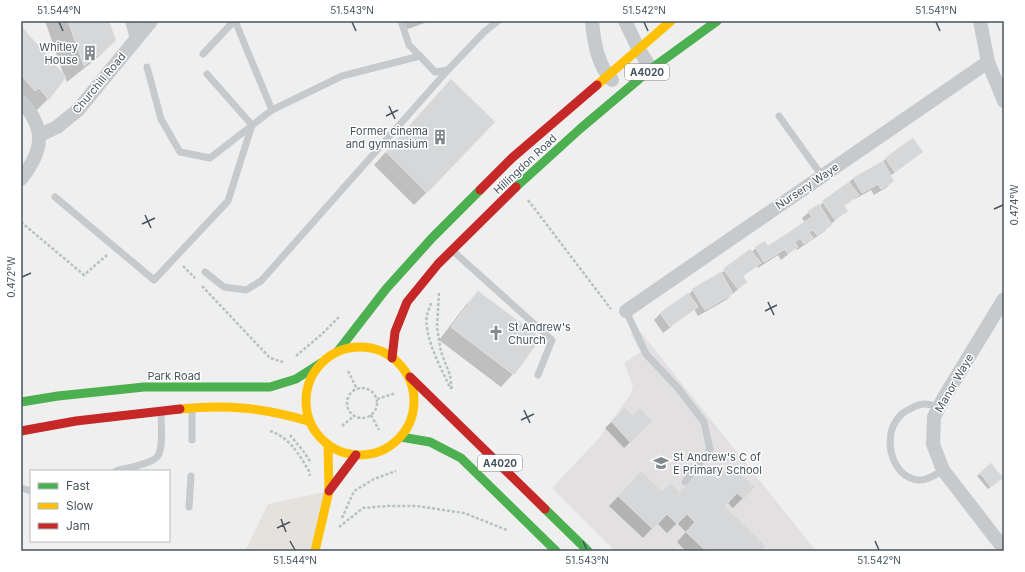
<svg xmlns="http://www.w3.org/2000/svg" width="1025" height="572" viewBox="0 0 1025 572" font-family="Inter,sans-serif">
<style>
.commercial{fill:#e5e2dd}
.education{fill:#e2e0e1}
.shadow{fill:#0003}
.building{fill:#d6d7d8;stroke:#e1e1e2}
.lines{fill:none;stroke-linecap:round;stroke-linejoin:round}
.path{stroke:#b5c3bd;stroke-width:2.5;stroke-dasharray:3 2;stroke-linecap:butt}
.lane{stroke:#c6cacc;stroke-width:7}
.street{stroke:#c6cacc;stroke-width:14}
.fast{stroke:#4caf50;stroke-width:9}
.slow{stroke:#ffc107;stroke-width:9}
.jam{stroke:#c62828;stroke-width:9}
.ticks{fill:none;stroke:#46545d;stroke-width:1.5}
.labels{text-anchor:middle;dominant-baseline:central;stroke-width:3;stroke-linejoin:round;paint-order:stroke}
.shield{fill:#fff;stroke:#7e878e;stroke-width:1}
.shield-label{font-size:10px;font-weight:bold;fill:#46545d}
.poi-label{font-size:11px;fill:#46545d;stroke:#fff;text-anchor:end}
.street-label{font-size:11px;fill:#46545d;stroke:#fff}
.neatline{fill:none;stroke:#46545d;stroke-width:1.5}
.ticks-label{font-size:10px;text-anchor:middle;fill:#46545d}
</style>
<rect width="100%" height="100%" fill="#f0efef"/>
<!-- commercial -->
<polygon class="commercial" points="329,491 314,551 245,551 268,504"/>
<!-- education -->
<polygon class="education" points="635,325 816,551 615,551 552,488 599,438 630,395 633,386 624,363 641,352 631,334"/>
<!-- shadow -->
<g class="shadow">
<polygon points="45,21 108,21 115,41 97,58 67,82 65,77 48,99 31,116 21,105 21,28 64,76"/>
<polygon points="402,21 430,21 405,30"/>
<polygon points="451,80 427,192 414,205 374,165"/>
<polygon points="912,139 921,152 915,158 890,176 893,181 887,187 874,195 871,190 855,199 855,198 843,207 846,211 831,224 825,231 797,250 796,248 781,260 778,255 758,268 757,266 742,277 746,282 726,300 698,316 694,309 663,333 654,320 660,314 688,295 693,290 720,274 750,251 751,252 764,242 767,247 805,223 802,218 809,212 819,206 854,178 882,162"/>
<polygon points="478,292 513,374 501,387 439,340 466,305"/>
<polygon points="625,409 633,417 652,421 624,448 605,428"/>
<polygon points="991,465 999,481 988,489 977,476"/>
<polygon points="717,480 754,487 733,508 727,502 723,506 760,551 686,551 677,542 686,532 677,523 667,533 657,523 643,538 609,506 632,482 662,492 680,493"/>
</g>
<!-- building -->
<g class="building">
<polygon points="68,21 109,21 116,41 84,66"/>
<polygon points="21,26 66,77 49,100 39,88 35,91 21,75"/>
<polygon points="451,79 495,122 427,193 386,152"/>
<polygon points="913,138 923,152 895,172 885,158"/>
<polygon points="883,161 894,181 881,189 878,184 862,193 853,178"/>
<polygon points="849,182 859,195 844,206 848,211 835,220 822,201"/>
<polygon points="819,204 832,225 817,235 813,230 809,232 813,238 804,244 800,238 795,242 798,247 788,254 785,249 764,262 755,247 765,241 768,246 812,217 808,211"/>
<polygon points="750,249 761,263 743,276 747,282 738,289 723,269"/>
<polygon points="721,272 733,294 705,310 692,289"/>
<polygon points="478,291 541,338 514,375 451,327"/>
<polygon points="688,293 698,307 670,327 660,313"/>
<polygon points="625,407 633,415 640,408 653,421 631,443 611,421"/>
<polygon points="991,463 1003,478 991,487 980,473"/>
<polygon points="731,464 755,487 744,499 737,493 725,506 766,546 761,551 706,551 686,532 695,522 687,514 677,524 667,514 653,529 618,496 641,471 662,491 670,483 680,492 705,466 718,479"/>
</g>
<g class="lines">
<!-- path -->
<g class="path">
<polyline points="528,200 611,309"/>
<polyline points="21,222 84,275 107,255"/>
<polyline points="183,266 195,278"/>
<polyline points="202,286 270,358 283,362"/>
<polyline points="439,293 437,327 441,352 450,375 452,391"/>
<path d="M431 303C430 307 428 311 427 315 423 335 442 371 451 389"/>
<polyline points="296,356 322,334 339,317"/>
<polyline points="348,371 357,389"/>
<circle cx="362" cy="403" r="15"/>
<polyline points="377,399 396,393"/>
<polyline points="371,415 379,430"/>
<polyline points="342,426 354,416"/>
<path d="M270 431C289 437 299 454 309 471L310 476"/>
<polyline points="290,435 304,452 311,463"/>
<polyline points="342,518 354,491 374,479 396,471"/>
<polyline points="339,527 363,508 388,506 417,506 464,513 507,530"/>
</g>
<!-- lane -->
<g class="lane">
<polyline points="235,21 272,110"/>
<polyline points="401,21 409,45 420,56"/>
<polyline points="203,54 234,21"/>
<polyline points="147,67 161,119 180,152 210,158 272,110 342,76 420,56 435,72 448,70 484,32 498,21"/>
<polyline points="779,116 822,176"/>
<polyline points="55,197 154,280 228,201 252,125 207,74"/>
<polyline points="454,252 552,340 538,375"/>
<polyline points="205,272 224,287 246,290 261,281 448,70"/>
<polyline points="626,311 646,354 677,387 704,422 710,450 685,482"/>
<path d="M940 407C935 406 929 404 925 404 919 404 915 406 910 409 905 411 899 416 896 421 883 440 892 477 918 480 927 481 936 474 943 470"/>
<polyline points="192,440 192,410"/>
<path d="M116 471C126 468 151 464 157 457 164 449 161 423 161 413"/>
<polyline points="21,488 31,491"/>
<polyline points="189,507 191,476"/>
</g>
<!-- street -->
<g class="street">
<polyline points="132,21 137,38"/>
<path d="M592 21C594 41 597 65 612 80"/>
<polyline points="625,21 638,48 651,69"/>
<polyline points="980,21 988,62 1004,101"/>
<path d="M21 101C47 129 43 151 21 179"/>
<polyline points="40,135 57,127 78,110 151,21"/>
<polyline points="1004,299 943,399 934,417 933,444 943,470 1004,549"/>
<polyline points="626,311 988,62"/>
</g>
<!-- fast -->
<g class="fast">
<polyline points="516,187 581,128 651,69 717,21"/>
<polyline points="338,351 386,289 432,238 480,190"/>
<polyline points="21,402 58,396 144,387 270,387 296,379 321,363"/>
<polyline points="401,437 430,442 461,458 556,551"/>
<polyline points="545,509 588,551"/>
</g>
<!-- slow -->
<g class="slow">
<polyline points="597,85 671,21"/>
<circle cx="360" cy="401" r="54"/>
<path d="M180 409C226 404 264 408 308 421"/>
<polyline points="315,551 329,491 328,446"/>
</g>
<!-- jam -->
<g class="jam">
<polyline points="480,190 512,158 597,85"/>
<polyline points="392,358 395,332 407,302 438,264 516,187"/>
<polyline points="410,377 545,509"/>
<polyline points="21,431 76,421 180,409"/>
<polyline points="329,491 356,455"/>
</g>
</g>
<!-- ticks -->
<path class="ticks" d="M59 22 63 31M352 22 356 31M644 22 648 31M936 22 940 31M389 106 395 119M386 116 398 110M994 209 1003 205M145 215 151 228M142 224 155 218M22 277 31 273M768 302 774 315M765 311 777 305M524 410 530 423M521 420 534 414M281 519 286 532M277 528 290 522M290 541 295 550M583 541 587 550M875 541 879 550"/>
<!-- icons -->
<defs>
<g id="building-bare" transform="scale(1.2)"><path d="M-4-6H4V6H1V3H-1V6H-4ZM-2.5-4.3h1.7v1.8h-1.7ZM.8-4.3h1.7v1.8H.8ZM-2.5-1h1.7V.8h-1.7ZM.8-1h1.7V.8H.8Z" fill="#828a90" stroke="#fff" stroke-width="2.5" paint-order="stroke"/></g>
<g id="church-bare" transform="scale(1.2)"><path d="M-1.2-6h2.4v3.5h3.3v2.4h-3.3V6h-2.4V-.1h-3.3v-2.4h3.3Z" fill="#828a90" stroke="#fff" stroke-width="2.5" paint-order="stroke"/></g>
<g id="school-bare" transform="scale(1.2)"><path d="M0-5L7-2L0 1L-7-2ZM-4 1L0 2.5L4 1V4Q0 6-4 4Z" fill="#828a90" stroke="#fff" stroke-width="2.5" paint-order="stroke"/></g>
</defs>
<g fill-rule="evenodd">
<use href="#building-bare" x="90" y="53"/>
<use href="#building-bare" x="440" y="137"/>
<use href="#church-bare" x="496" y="333"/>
<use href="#school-bare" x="661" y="463"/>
</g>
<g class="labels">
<!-- shield labels -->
<g class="shield">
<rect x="625" y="64" width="44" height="16" rx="3"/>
<rect x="478" y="455" width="44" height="16" rx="3"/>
</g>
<g class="shield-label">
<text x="647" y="72">A4020</text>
<text x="500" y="463">A4020</text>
</g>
<!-- poi labels -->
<g class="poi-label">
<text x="78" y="47">Whitley<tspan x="78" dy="13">House</tspan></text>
<text x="428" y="131">Former cinema<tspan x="428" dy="13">and gymnasium</tspan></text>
<text x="508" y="327" text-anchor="start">St Andrew's<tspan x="508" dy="13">Church</tspan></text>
<text x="673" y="457" text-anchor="start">St Andrew's C of<tspan x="673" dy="13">E Primary School</tspan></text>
</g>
<!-- street labels -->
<g class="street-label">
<text transform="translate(99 83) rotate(-50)">Churchill Road</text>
<text transform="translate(525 164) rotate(-43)">Hillingdon Road</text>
<text transform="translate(807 186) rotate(-34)">Nursery Waye</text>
<text x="174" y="376">Park Road</text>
<text transform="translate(954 383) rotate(-60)">Manor Waye</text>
</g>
</g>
<!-- border -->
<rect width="1025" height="572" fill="none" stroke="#ffffff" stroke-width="44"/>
<!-- legend -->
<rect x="30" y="470" width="140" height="72" fill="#ffffff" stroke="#b5bbbe"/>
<rect x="38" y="483" width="20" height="6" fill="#4caf50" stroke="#b5bbbe"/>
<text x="66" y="490" font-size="12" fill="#46545d">Fast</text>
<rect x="38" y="503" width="20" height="6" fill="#ffc107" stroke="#b5bbbe"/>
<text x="66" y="510" font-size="12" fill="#46545d">Slow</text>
<rect x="38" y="523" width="20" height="6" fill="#c62828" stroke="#b5bbbe"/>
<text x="66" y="530" font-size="12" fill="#46545d">Jam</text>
<rect x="22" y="22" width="981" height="528" class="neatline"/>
<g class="ticks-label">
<text x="59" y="14">51.544°N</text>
<text x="352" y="14">51.543°N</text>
<text x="644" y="14">51.542°N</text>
<text x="936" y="14">51.541°N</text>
<text transform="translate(1014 205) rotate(-90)" y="4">0.474°W</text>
<text transform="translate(11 277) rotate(-90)" y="4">0.472°W</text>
<text x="295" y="564">51.544°N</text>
<text x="587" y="564">51.543°N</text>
<text x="879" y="564">51.542°N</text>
</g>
</svg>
